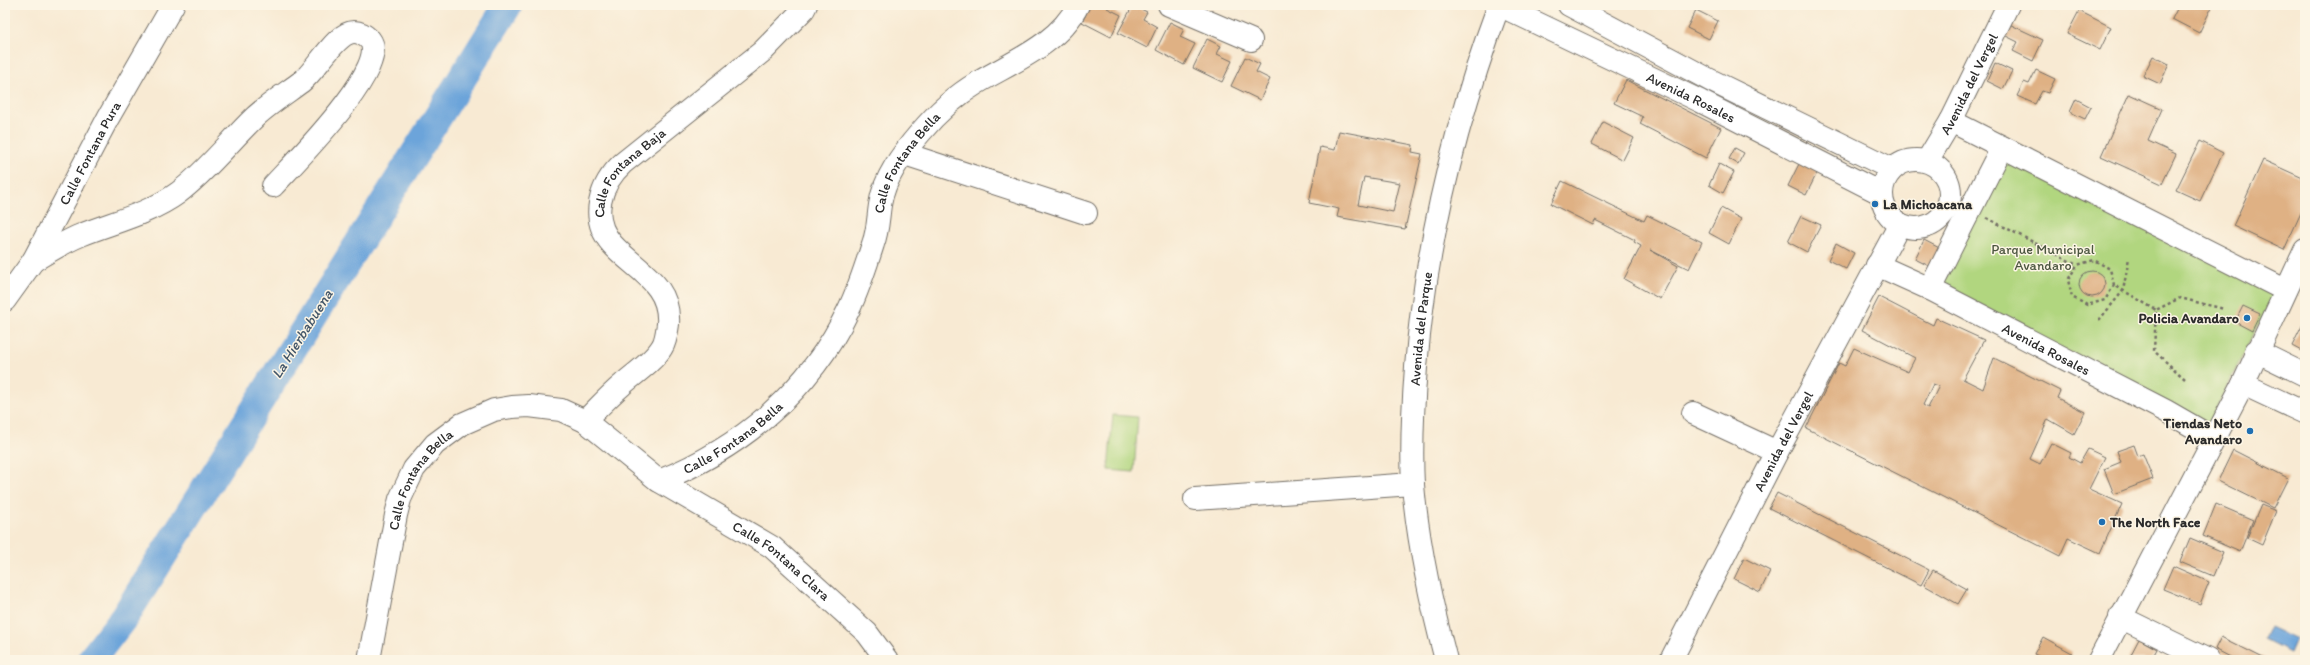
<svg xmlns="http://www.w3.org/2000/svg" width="2310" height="665" viewBox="0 0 2310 665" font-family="Itim,sans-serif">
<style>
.green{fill:#b1d67f;stroke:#6e8055}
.water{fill:#6ca4da;stroke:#4c6882}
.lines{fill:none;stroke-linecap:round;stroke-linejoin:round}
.river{stroke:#6ca4da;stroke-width:29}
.building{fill:#dfb184;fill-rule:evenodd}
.minor-casing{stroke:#736e66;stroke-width:24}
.path{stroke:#736e66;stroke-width:2.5;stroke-dasharray:3 3;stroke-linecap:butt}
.minor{stroke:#fff;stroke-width:22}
.poi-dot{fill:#1f6fb2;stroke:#fcf5e5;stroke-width:1.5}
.labels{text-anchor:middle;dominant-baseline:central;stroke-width:3;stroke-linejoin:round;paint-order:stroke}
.street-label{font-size:14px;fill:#2b2b2b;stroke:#fcf5e5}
.poi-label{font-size:14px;font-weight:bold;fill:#2b2b2b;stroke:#fcf5e5;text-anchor:start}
.park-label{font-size:14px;fill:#4c5640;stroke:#fcf5e5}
.water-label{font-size:15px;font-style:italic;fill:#425568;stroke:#fcf5e5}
</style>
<rect width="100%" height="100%" fill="#fcf5e5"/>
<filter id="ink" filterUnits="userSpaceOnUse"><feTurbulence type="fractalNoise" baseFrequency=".025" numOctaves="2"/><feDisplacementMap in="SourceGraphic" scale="8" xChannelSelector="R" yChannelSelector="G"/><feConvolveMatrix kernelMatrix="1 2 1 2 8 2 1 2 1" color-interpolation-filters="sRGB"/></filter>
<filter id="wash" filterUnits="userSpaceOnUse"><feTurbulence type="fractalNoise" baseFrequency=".012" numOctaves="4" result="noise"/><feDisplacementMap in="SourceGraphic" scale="16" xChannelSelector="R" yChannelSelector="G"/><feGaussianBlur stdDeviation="0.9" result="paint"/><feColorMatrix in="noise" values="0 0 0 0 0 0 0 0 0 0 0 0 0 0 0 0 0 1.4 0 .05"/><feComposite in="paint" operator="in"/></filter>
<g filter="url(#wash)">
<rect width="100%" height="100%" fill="#f8ead3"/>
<!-- green -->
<g class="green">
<polygon points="2008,151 2275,292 2206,428 1938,292"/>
<polygon points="1113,415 1138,417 1134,472 1108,470"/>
</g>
<!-- water -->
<polygon class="water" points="2270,627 2296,639 2290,653 2264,640"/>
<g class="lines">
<!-- river -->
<polyline class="river" points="91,660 125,616 508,5"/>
</g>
<g id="blocks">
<!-- building -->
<g class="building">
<polygon points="1091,5 1109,5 1107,8 1121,15 1111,37 1082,22"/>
<polygon points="1133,5 1147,12 1143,19 1157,27 1147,48 1118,33"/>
<polygon points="2179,5 2213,5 2199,33 2172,19"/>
<polygon points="1696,10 1718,21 1709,39 1687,28"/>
<polygon points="2079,11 2111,27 2100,50 2067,34"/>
<polygon points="1170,22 1184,29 1180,37 1195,44 1184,65 1156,50"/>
<polygon points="2009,24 2043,40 2033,61 2013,51 2018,42 2004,35"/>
<polygon points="1207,39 1221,46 1217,54 1232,61 1222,82 1193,68"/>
<polygon points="2153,56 2169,64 2160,84 2143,76"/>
<polygon points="1245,57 1260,64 1256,72 1270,79 1260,100 1231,86"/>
<polygon points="1995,63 2012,71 2003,89 1987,81"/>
<polygon points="2036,70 2055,79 2048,93 2042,91 2035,104 2017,96 2024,82 2029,84"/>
<polygon points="1626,80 1721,128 1706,158 1640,124 1643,117 1614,103"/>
<polygon points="2129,94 2162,109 2148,141 2176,154 2162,184 2101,156"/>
<polygon points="2076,99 2091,107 2085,119 2070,112"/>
<polygon points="1603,122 1634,138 1623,160 1592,144"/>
<path d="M1339 131 1413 145 1412 152 1422 154 1405 229 1337 217 1339 209 1309 203 1320 147 1335 150ZM1364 177 1400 183 1393 212 1358 205Z"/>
<polygon points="2200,141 2223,153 2200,201 2176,190"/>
<polygon points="1735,148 1744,153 1738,164 1729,159"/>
<polygon points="2263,160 2305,179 2305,204 2284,250 2233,226"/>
<polygon points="1800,162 1818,171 1806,195 1788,186"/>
<polygon points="1719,164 1734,172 1723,193 1709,185"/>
<polygon points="1562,181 1644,221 1647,215 1702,242 1689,269 1650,250 1678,266 1660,299 1624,279 1641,246 1634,242 1635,240 1595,220 1593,225 1551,204"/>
<polygon points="1721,208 1741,219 1729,244 1709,233"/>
<polygon points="1801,216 1821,225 1807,252 1788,242"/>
<polygon points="1924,240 1945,251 1935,269 1915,259"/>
<polygon points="1836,243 1854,253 1846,269 1828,260"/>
<circle cx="2092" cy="284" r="13"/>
<path d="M1879 297 1933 325 1936 318 1984 340 1963 379 1983 389 1994 358 2060 391 2057 398 2085 412 2074 434 2048 419 2030 459 2040 464 2051 443 2071 453 2069 457 2080 463 2088 449 2105 457 2089 489 2122 504 2100 553 2068 538 2060 556 1806 428 1839 363 1845 366 1854 348 1908 372 1915 358 1862 330ZM1933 384 1939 386 1928 408 1923 405Z"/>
<polygon points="2243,306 2260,314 2252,331 2235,322"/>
<polygon points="2304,322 2305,323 2305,353 2292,346"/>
<polygon points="2134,445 2138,456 2143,454 2153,479 2114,494 2104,469 2121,462 2117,451"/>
<polygon points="2233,450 2288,478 2273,508 2218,481"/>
<polygon points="1777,493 1929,570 1921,585 1769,508"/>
<polygon points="2216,504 2253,520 2240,552 2203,536"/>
<polygon points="2261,505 2276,511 2262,545 2247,538"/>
<polygon points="2190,538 2223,552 2213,576 2180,562"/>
<polygon points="1744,558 1770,571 1760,592 1734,579"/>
<polygon points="2173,566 2209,582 2200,604 2163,589"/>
<polygon points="1933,570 1967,589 1958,604 1924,585"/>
<polygon points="2043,637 2072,653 2069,660 2047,660 2034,654"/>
<polygon points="2221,637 2267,660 2236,660 2215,649"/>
<polygon points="2139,639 2157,649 2151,660 2128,660"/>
<polygon points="2173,650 2193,660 2169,660"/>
</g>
</g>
</g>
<g filter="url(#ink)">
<use href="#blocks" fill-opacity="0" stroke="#736e66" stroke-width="1"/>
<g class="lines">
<!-- minor casing -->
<g class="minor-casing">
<g id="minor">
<polyline points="1169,5 1251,40"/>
<polyline points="1569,5 1710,80 1892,169"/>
<polyline points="1951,121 2285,290"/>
<polyline points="905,154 1086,213"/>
<circle cx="1916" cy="194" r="34"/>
<path id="s1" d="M1927 161 1951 121 2008 5"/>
<path d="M33 261C48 252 64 242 81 235 113 222 149 214 178 193 207 171 229 142 255 117 269 104 286 93 301 82 317 70 336 32 354 32 360 32 366 36 370 40 391 67 292 165 273 186"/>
<path id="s2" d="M1877 265 1930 289 2166 411 2213 438"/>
<polyline points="1930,289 2002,147"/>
<path id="s3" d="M5 300 33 261 108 118 173 5"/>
<polyline points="2256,351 2305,375"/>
<polyline points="2243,384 2305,413"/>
<polyline points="1693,413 1777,452"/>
<path id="s4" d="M585 421C597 409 609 396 622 385 634 374 653 362 662 347 666 341 667 331 668 324 671 283 635 270 612 244 589 218 600 184 623 163L763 51 804 9 806 5"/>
<path id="s5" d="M659 481C741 448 810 391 849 309 859 288 866 266 873 244 878 231 878 218 880 205 884 178 902 154 920 133 936 114 955 96 977 83 1012 62 1059 44 1078 5"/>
<polyline points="1195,499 1413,484"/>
<polyline points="2120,617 2208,660"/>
<path id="s6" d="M369 660 396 515 400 499 414 469 435 444 462 424 494 410 512 407 529 406 561 410 585 421 659 481 772 547 867 633 887 660"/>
<path id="s7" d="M1446 660C1431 603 1418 544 1413 485 1411 446 1413 406 1416 367 1426 242 1455 123 1499 5L1700 101 1882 194"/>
<path id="s8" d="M1671 660 1777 452 1900 224"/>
<polyline points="2099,660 2243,384 2305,250"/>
</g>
</g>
<!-- path -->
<g class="path">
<polyline points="1987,218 2077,265"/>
<polyline points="2114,285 2105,300 2087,305 2072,297 2068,280 2077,265 2094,260 2110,269 2114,285 2156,310"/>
<polyline points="2099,320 2123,291 2129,258"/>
<polyline points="2185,379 2154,351 2156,310 2180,298 2224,309"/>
</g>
<!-- minor -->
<use href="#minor" class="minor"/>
</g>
</g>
<!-- markers -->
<g class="poi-dot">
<circle cx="1875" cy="204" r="4"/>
<circle cx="2247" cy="318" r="4"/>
<circle cx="2250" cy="431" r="4"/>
<circle cx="2102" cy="522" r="4"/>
</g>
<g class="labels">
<!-- street labels -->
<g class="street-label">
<text stroke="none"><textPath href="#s1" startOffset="88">Avenida del Vergel</textPath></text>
<text stroke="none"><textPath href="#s7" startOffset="882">Avenida Rosales</textPath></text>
<text stroke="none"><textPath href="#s3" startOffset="170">Calle Fontana Pura</textPath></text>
<text stroke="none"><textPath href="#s5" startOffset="422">Calle Fontana Bella</textPath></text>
<text stroke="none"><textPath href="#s4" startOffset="319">Calle Fontana Baja</textPath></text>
<text stroke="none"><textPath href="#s7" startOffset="335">Avenida del Parque</textPath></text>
<text stroke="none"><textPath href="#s2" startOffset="189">Avenida Rosales</textPath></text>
<text stroke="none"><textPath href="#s5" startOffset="86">Calle Fontana Bella</textPath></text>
<text stroke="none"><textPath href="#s8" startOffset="246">Avenida del Vergel</textPath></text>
<text stroke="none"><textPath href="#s6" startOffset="191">Calle Fontana Bella</textPath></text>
<text stroke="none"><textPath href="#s6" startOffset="634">Calle Fontana Clara</textPath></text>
</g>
<!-- poi labels -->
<g class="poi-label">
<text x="1883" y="204">La Michoacana</text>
<text x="2239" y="318" text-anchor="end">Policia Avandaro</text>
<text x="2242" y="423" text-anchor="end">Tiendas Neto<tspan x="2242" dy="16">Avandaro</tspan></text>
<text x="2110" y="522">The North Face</text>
</g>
<!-- park labels -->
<g class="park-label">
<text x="2043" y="249">Parque Municipal<tspan x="2043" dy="16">Avandaro</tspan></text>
</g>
<!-- water labels -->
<g class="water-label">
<text transform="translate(302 334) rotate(-58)">La Hierbabuena</text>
</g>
</g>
<!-- margin -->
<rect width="2310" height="665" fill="none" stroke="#fcf5e5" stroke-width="20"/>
</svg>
